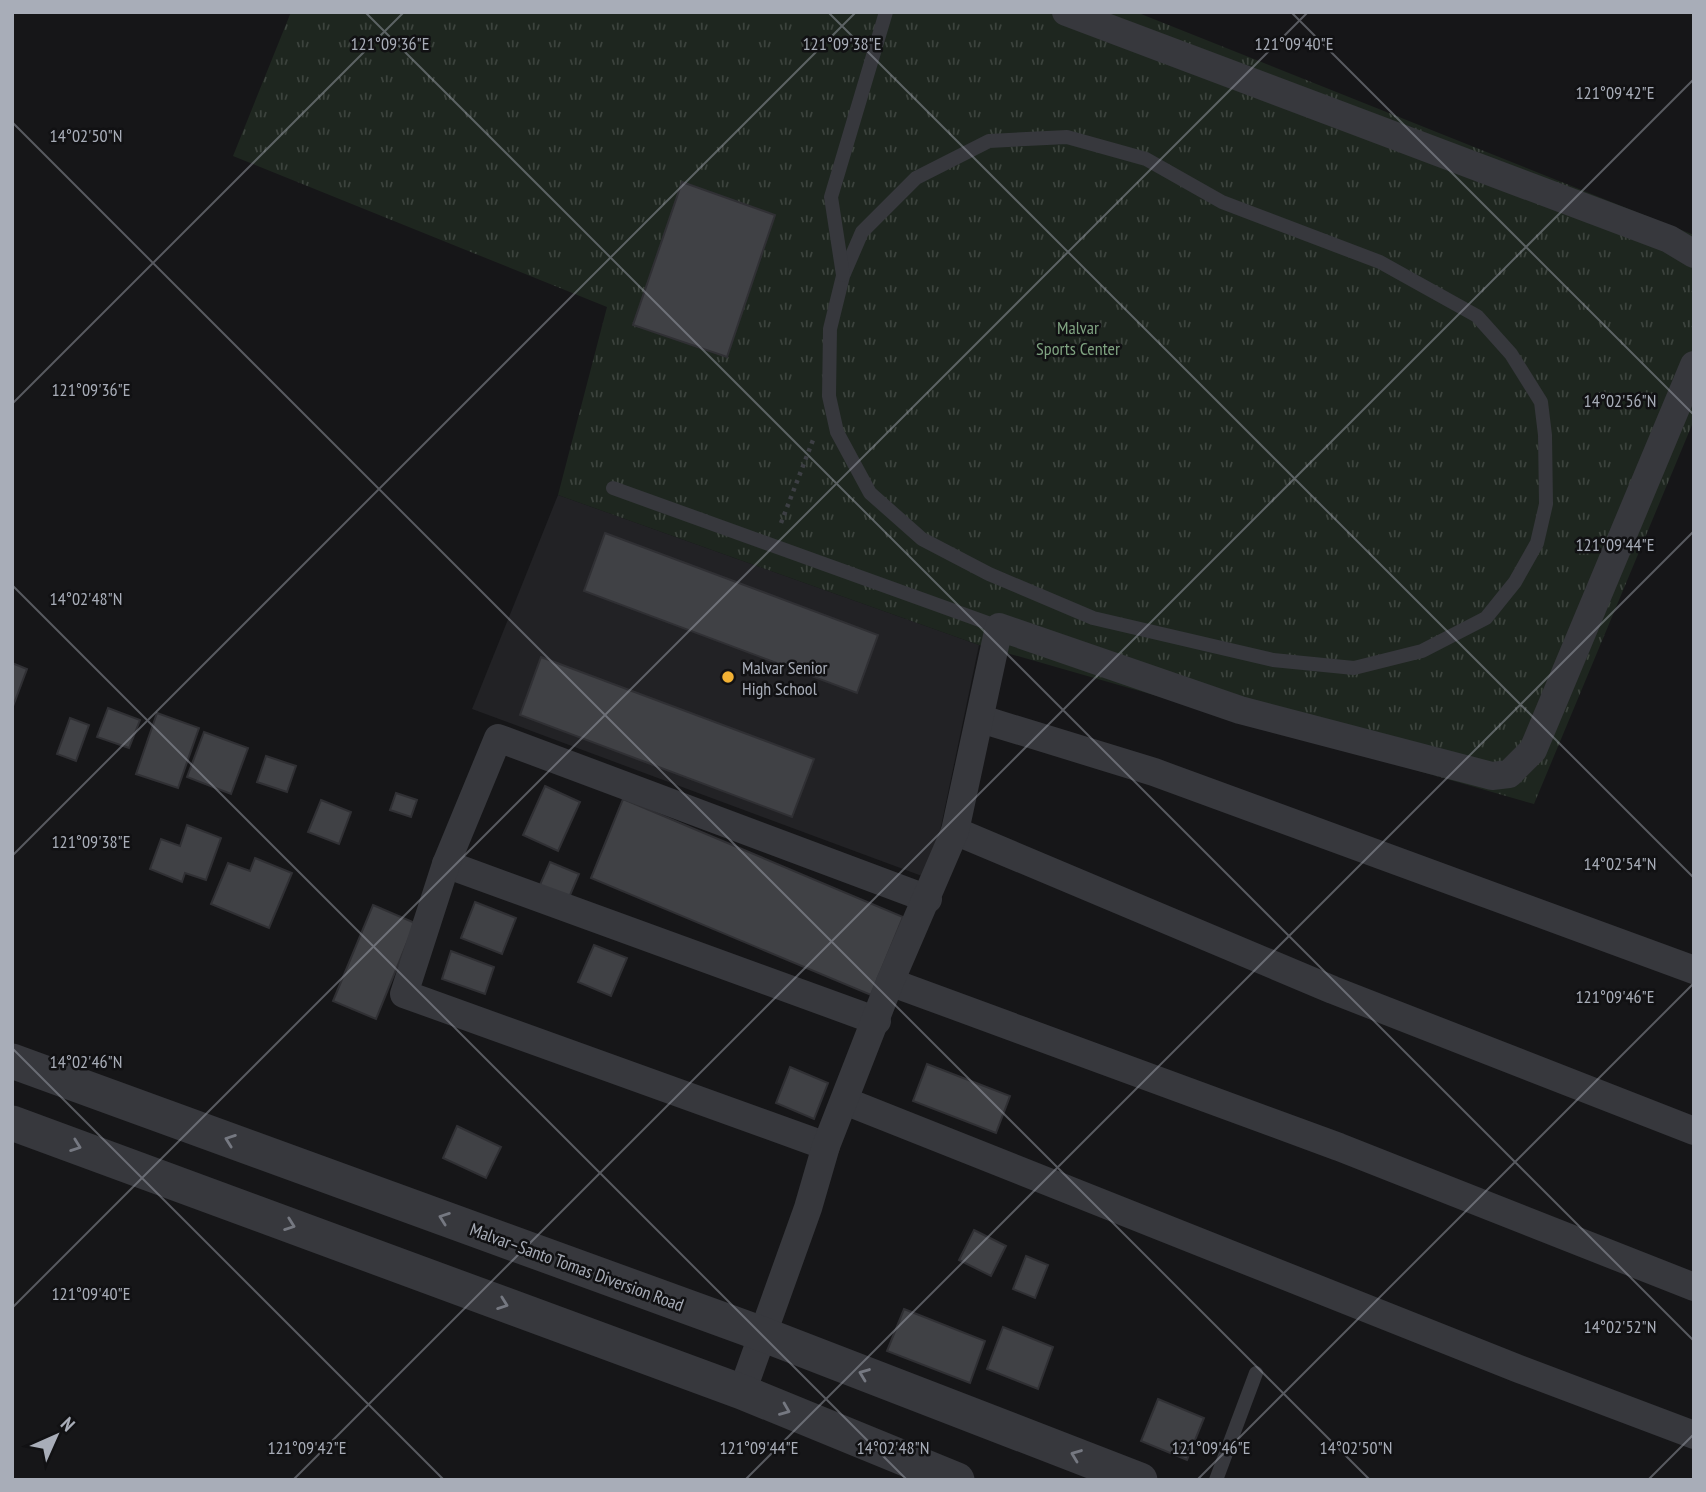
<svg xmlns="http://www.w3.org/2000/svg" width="1706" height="1492" viewBox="0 0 1706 1492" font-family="'PT Sans Narrow',sans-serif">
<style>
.built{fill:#222225}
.grass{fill:url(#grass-tufts)}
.building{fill:#404145;stroke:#303034;stroke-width:2}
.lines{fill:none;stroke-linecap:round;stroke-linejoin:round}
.path{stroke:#3d3f44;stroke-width:4.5;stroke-dasharray:3.5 5;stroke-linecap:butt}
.service{stroke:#37383d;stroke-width:14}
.minor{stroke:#37383d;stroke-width:28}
.tertiary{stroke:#37383d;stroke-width:35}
.oneway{stroke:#757881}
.ticks{fill:none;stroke:#a8adb8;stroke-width:2;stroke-opacity:0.45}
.poi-dot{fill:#f2b134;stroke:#111113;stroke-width:2.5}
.labels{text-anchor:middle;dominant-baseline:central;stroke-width:5;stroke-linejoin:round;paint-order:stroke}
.park-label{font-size:18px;fill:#7fa381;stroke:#111113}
.poi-label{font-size:18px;fill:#a8adb8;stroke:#111113;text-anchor:start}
.street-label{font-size:18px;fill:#a8adb8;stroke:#111113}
.ticks-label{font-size:18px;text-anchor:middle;fill:#a8adb8;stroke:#111113;stroke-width:5;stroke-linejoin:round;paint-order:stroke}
</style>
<defs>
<pattern id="grass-tufts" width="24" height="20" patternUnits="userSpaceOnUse" patternTransform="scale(1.75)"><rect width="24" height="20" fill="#1e261f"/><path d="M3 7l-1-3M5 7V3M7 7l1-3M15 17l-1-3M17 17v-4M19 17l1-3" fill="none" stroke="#3c433d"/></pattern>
</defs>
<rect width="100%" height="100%" fill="#161618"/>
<!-- built -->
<polygon class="built" points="558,495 979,645 930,879 472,709"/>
<!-- grass -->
<polygon class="grass" points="291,12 1136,12 1694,235 1694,420 1534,804 979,645 558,495 607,307 233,156"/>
<!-- building -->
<g class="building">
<polygon points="682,182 775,215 727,357 633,325"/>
<polygon points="605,533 878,635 857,693 584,591"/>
<polygon points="541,657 814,759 792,817 520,715"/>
<polygon points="12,663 27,669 12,709"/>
<polygon points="108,708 140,720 129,748 97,737"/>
<polygon points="157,713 199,728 178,788 136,774"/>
<polygon points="70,718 89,725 76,761 57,754"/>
<polygon points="204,732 248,748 231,794 187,777"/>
<polygon points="266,756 296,766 287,792 257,782"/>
<polygon points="545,786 580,802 558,851 523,835"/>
<polygon points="396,793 417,800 411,817 390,810"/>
<polygon points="623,799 903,917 871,995 591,878"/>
<polygon points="321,800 351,812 339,844 308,832"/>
<polygon points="187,825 221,838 206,880 185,873 182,882 150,869 161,839 180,846"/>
<polygon points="255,858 292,873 269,928 211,904 228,863 250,871"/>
<polygon points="550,862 579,874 568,900 539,887"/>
<polygon points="475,902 516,918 502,954 461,938"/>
<polygon points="373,905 415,923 376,1019 333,1001"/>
<polygon points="594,945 627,958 611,996 578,982"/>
<polygon points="451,951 494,967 485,994 442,979"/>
<polygon points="927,1064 1010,1096 996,1133 913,1101"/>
<polygon points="790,1067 828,1083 814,1119 776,1103"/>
<polygon points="457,1126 501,1147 486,1178 443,1158"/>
<polygon points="974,1230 1006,1246 991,1276 959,1260"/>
<polygon points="1026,1256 1048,1265 1035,1298 1013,1289"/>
<polygon points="904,1309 985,1341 970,1383 887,1351"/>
<polygon points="1003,1327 1053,1347 1038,1389 987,1369"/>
<polygon points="1158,1399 1204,1418 1187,1460 1141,1441"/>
</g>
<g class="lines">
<!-- path -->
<polyline class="path" points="781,523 813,440"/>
<!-- service -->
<g class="service">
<polygon points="1067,137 1146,159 1222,202 1380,262 1477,316 1511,354 1541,402 1545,435 1546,504 1537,543 1515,582 1486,618 1422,651 1354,668 1273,660 1093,618 989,574 922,539 870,493 837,432 829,396 830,329 843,276 862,232 916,178 989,141"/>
<polyline points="843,275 831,197 886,12"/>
<polyline points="613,488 999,627"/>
<polyline points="1216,1480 1256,1373"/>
</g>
<!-- minor -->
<g class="minor">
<polyline points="1066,12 1669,239 1694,254"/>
<polyline points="981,719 1154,772 1694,970"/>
<polyline points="955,831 1333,990 1694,1131"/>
<polyline points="446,864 877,1021"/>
<polyline points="890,982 1339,1147 1694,1287"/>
<polyline points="845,1101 1519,1369 1694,1435"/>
<polyline points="826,1146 404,994 446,864 498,738 928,899"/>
<polyline points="742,1392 808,1208 826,1146 890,982 955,831 999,627 1240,710 1492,776 1509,774 1533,750 1694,365"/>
</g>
<!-- tertiary -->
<g class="tertiary">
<polyline points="12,1061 762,1334 1140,1480"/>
<polyline points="12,1123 742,1392 957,1480"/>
</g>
</g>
<!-- one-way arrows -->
<defs><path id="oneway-chevron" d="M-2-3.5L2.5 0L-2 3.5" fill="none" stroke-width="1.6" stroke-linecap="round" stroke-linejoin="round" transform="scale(1.75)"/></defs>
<g class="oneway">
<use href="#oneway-chevron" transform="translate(230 1140) rotate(-160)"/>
<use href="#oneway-chevron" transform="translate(76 1146) rotate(20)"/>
<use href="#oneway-chevron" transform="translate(444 1218) rotate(-160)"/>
<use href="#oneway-chevron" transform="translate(290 1225) rotate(20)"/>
<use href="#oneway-chevron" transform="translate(503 1304) rotate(20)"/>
<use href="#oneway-chevron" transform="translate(864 1374) rotate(-159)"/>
<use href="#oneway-chevron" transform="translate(785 1410) rotate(22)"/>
<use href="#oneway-chevron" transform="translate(1076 1455) rotate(-159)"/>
</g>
<!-- ticks -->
<path class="ticks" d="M365 12 1694 1341M828 12 1694 878M1291 12 1694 415M12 122 1370 1480M12 404 404 12M12 585 907 1480M12 856 856 12M12 1048 444 1480M12 1308 1308 12M293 1480 1694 79M745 1480 1694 531M1197 1480 1694 983M1648 1480 1694 1434"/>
<!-- markers -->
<circle class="poi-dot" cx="728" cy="677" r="7"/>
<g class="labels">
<!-- park labels -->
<g class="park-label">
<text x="1078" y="327">Malvar<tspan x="1078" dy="21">Sports Center</tspan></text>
</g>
<!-- poi labels -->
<g class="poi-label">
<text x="742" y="667">Malvar Senior<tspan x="742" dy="21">High School</tspan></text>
</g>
<!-- street labels -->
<g class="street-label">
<text transform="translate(577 1267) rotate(20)">Malvar–Santo Tomas Diversion Road</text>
</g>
</g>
<g class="ticks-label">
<text x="390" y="50">121°09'36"E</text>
<text x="842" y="50">121°09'38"E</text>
<text x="1294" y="50">121°09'40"E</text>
<text x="1615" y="99">121°09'42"E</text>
<text x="86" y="142">14°02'50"N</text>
<text x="91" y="396">121°09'36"E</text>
<text x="1620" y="407">14°02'56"N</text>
<text x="1615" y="551">121°09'44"E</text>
<text x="86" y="605">14°02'48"N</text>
<text x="91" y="848">121°09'38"E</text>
<text x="1620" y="870">14°02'54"N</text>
<text x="1615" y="1003">121°09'46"E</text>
<text x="86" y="1068">14°02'46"N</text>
<text x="91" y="1300">121°09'40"E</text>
<text x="1620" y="1333">14°02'52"N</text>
<text x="759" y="1454">121°09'44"E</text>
<text x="307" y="1454">121°09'42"E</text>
<text x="893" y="1454">14°02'48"N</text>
<text x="1211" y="1454">121°09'46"E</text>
<text x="1356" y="1454">14°02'50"N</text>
</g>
<!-- border -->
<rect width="1706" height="1492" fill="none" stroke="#a8adb8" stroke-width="28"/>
<!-- north arrow -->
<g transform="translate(56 1436) rotate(45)" stroke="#111113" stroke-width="5" paint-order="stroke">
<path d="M0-5L12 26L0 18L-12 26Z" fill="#a8adb8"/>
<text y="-10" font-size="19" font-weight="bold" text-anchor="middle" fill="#a8adb8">N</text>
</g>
</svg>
